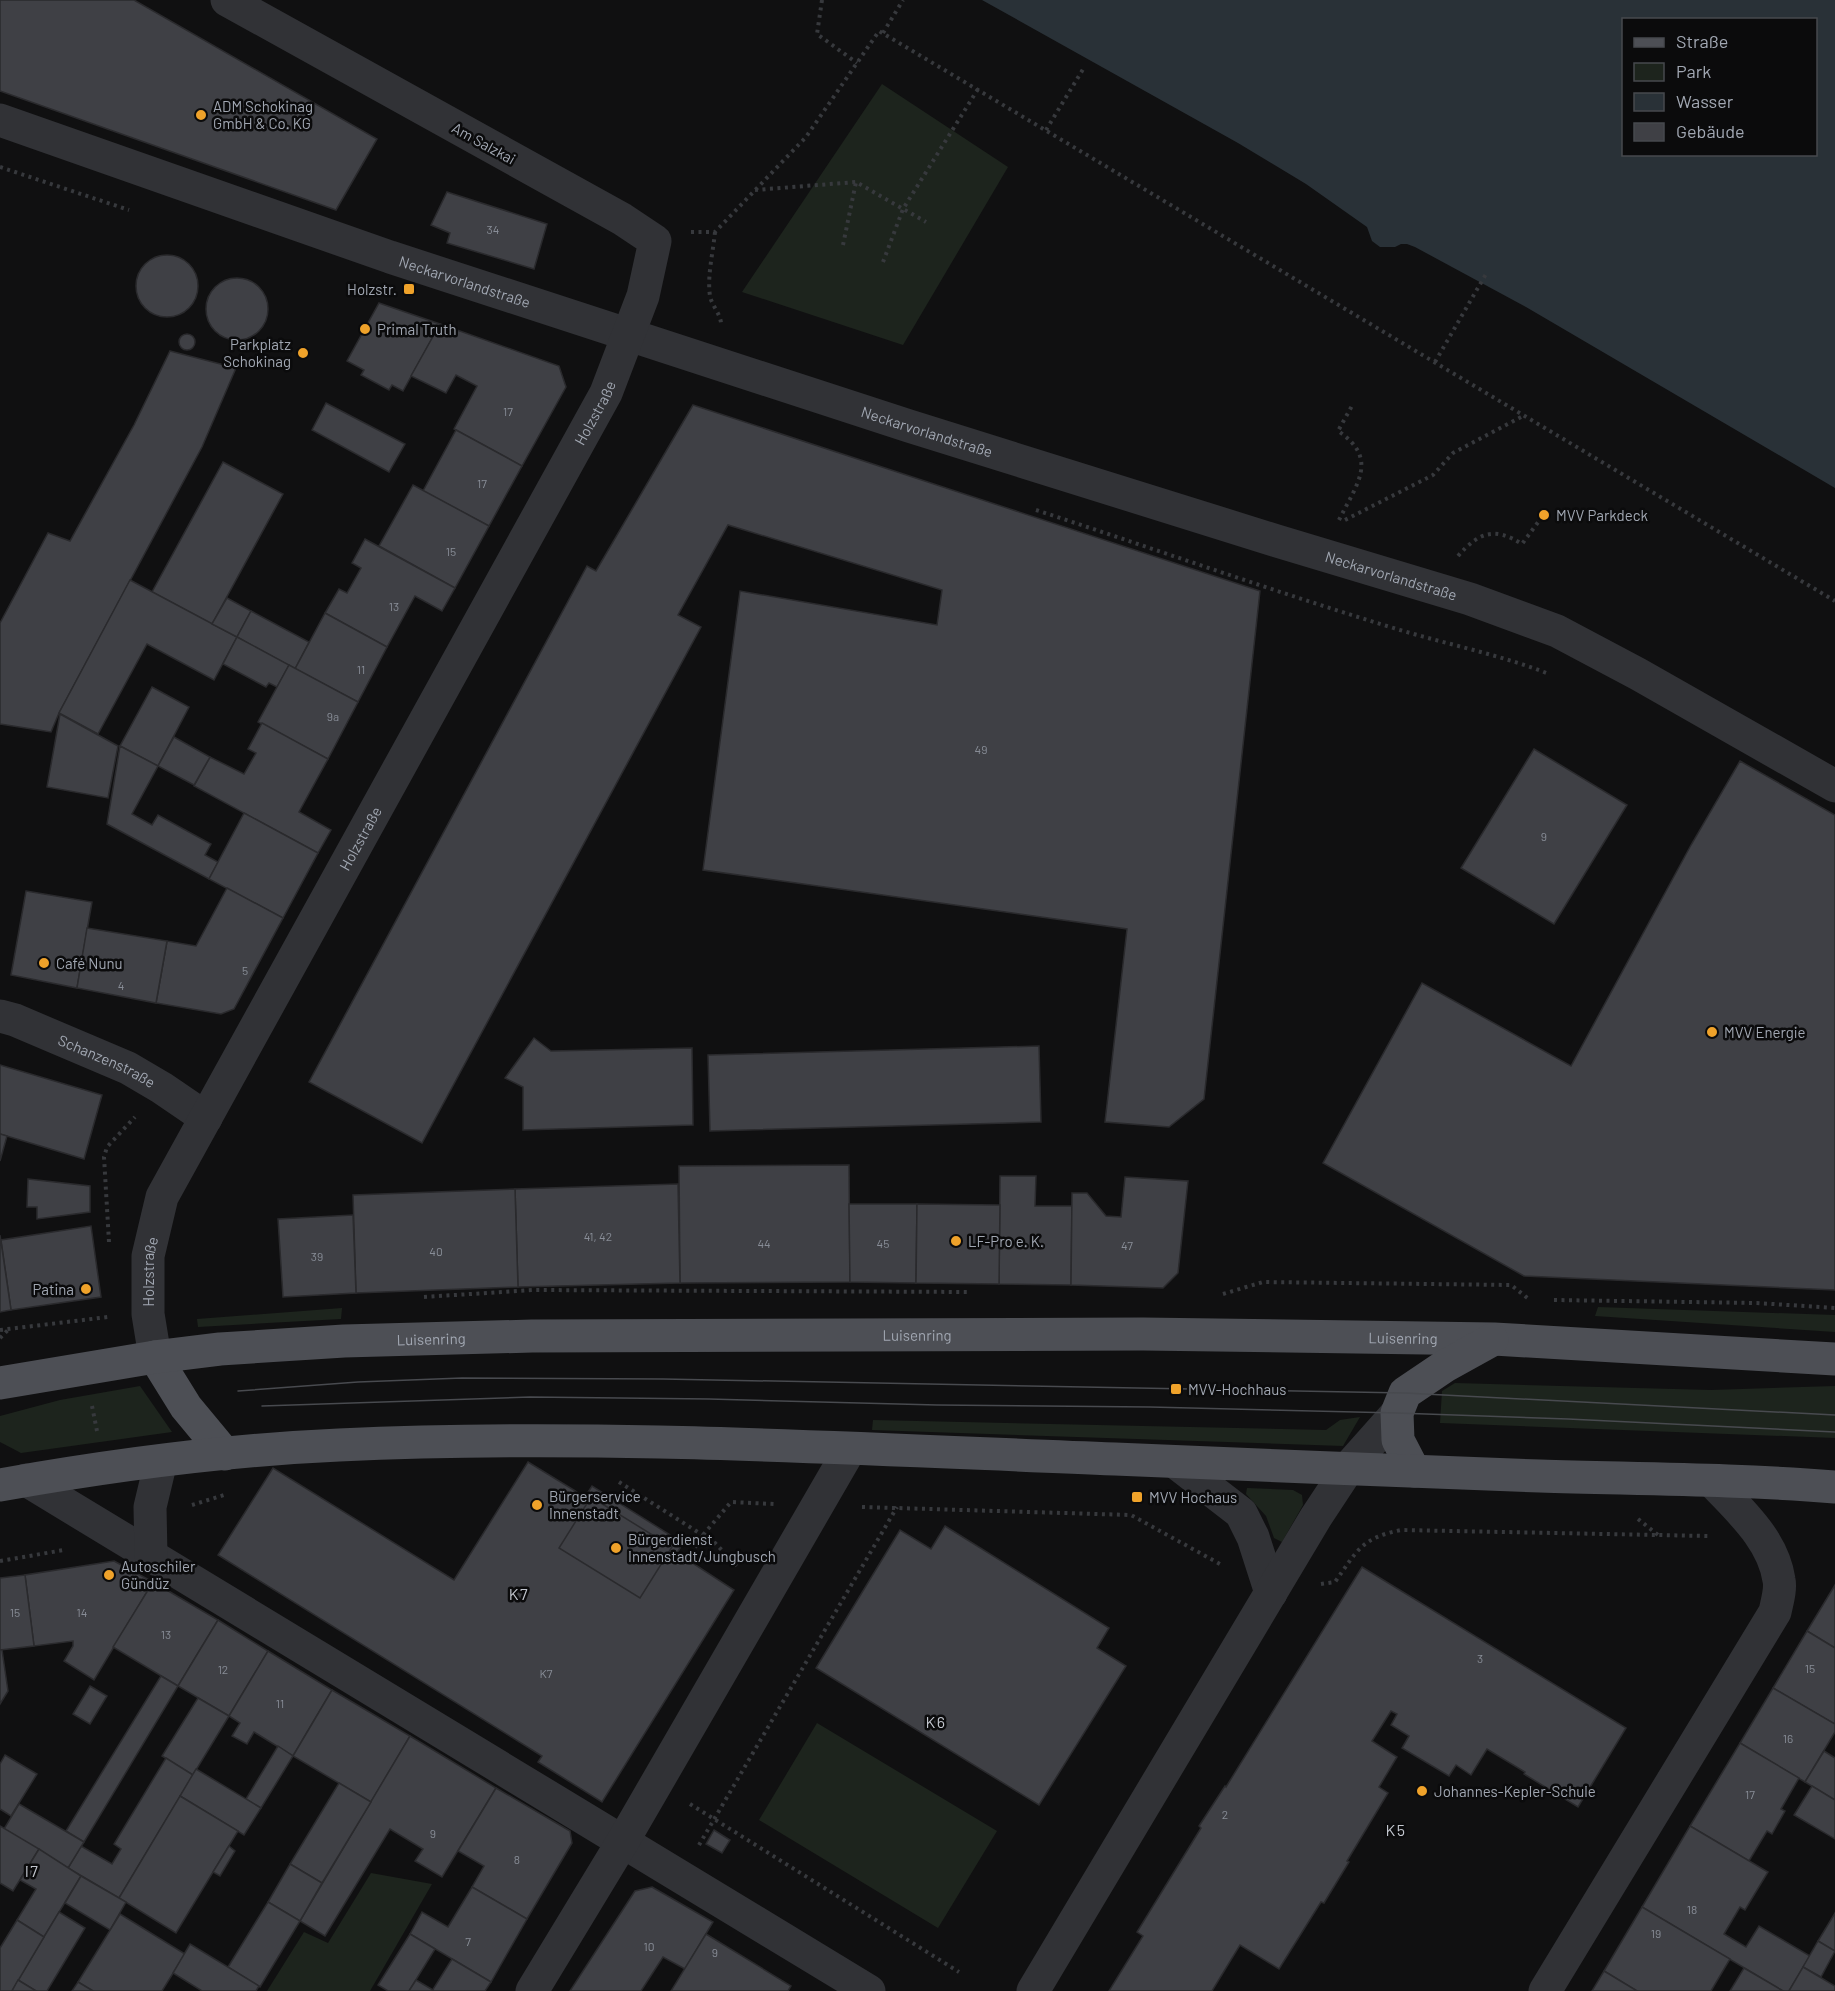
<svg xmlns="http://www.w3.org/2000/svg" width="1835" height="1991" viewBox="0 0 1835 1991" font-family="Barlow,sans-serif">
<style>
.green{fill:#1d241d}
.water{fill:#293137;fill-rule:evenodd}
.building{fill:#3f4045;stroke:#2a2a2d;stroke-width:1.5}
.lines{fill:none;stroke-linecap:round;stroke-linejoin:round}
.path{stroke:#37393d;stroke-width:4;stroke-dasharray:3 4.5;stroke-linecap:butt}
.minor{stroke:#313236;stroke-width:33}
.major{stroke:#4d4f55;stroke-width:33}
.tram{stroke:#484a4f;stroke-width:1.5}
.poi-dot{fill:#efa22a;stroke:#0b0b0c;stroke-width:2}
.labels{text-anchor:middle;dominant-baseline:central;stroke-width:5;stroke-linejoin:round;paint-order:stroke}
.number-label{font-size:12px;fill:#888d97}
.poi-label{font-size:15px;fill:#a1a7b2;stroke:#0b0b0c;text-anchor:start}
.street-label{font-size:15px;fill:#a1a7b2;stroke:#0b0b0c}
.neighbourhood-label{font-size:16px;letter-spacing:1.5px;fill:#c2c6ce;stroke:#0b0b0c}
</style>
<rect width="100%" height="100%" fill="#101011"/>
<!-- green -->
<g class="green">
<polygon points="882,84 1008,167 903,345 742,292"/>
<polygon points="1598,1307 1835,1315 1835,1332 1595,1316"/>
<polygon points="342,1308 341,1319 198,1327 197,1319"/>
<polygon points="1455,1383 1711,1390 1835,1386 1835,1438 1440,1423 1442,1391"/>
<polygon points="140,1386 172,1432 21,1453 0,1442 0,1416 60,1400"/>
<polygon points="1360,1417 1343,1446 872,1430 873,1420 1326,1430 1340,1420"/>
<polygon points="1247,1488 1293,1490 1302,1495 1303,1505 1282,1542 1274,1538 1266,1516 1246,1494"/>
<polygon points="817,1723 997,1831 938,1928 759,1820"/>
<polygon points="371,1873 432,1884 370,1991 267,1991 304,1932 328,1943"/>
</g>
<!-- water -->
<path class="water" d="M982 0H1835V488L1526 307 1415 247 1407 244H1401L1395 247H1380L1372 241 1367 227 1306 184 1238 143ZM1624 20H1816V154H1624Z"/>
<!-- building -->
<g class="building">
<polygon points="0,0 134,0 377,139 336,210 0,91"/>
<polygon points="447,192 547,224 534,269 447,243 450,233 431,225"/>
<circle cx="167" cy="286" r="31"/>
<circle cx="237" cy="309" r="31"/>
<polygon points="379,303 440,324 403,391 392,385 389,390 361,375 364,370 347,361"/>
<polygon points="440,324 559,366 566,387 522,466 454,429 477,386 456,375 446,393 411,376"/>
<circle cx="187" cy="342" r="8"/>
<polygon points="170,351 236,368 202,447 59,713 51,732 0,724 0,623 48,533 70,541 134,425"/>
<polygon points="326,403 405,444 389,472 312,430"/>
<polygon points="693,405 1260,591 1204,1099 1169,1127 1105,1122 1127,929 703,870 740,591 937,625 942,590 728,525 678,615 701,627 422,1143 309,1082 587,566 596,571"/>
<polygon points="456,430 522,466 489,526 423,491"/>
<polygon points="223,462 283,494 212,624 152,592"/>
<polygon points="413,485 489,526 455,588 379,546"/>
<polygon points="365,539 455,588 442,611 415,596 387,647 325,613 339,589 347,593 361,568 352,563"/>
<polygon points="130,580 237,637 214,680 147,644 98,734 59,713"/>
<polygon points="227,598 251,611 237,637 212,624"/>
<polygon points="251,611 309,642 295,669 237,637"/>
<polygon points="325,613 387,647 358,702 295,669"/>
<polygon points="237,637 289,665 277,687 269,683 266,687 223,664"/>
<polygon points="289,665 358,702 328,759 258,722"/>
<polygon points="152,687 189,707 158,766 120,746"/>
<polygon points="60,714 118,746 108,798 47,787"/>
<polygon points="262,723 328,759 299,812 331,830 318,853 194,786 210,757 244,774 256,753 248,749"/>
<polygon points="174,737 210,757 194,785 158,766"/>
<polygon points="120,746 158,766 132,814 152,825 158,815 211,844 205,855 218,862 209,879 107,824"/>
<polygon points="1534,749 1627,805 1554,924 1461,868"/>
<polygon points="1740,761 1835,815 1835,1290 1524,1276 1323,1163 1422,983 1571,1066 1691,845"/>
<polygon points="244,813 318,853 283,918 209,879"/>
<polygon points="227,888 283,918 234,1009 221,1014 156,1003 167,941 196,946"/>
<polygon points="26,891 92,902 77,988 11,975"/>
<polygon points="87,928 167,941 156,1003 77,988"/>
<polygon points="534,1038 551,1051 692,1048 693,1125 523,1130 523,1087 505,1078"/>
<polygon points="1039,1046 1041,1122 710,1131 708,1055"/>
<polygon points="0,1065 102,1095 84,1159 0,1134"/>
<polygon points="0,1134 7,1136 0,1161"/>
<polygon points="849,1165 850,1282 680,1283 679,1166"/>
<polygon points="1000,1176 1036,1176 1035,1206 1072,1206 1071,1285 999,1284"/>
<polygon points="1125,1177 1188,1181 1178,1273 1163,1288 1071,1285 1072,1193 1087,1193 1106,1216 1121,1217"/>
<polygon points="28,1179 90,1186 90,1212 37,1219 37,1207 27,1207"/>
<polygon points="678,1184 680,1283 518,1287 515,1189"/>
<polygon points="515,1189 518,1287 356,1293 353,1195"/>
<polygon points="849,1204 917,1204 916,1283 850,1282"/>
<polygon points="917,1204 1000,1205 999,1284 916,1283"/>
<polygon points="353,1215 356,1293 283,1297 278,1219"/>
<polygon points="91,1226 101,1297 11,1310 1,1240"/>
<polygon points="0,1235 11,1310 0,1312"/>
<polygon points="528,1462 585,1497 592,1486 683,1543 677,1553 734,1590 602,1802 538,1762 542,1756 218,1555 273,1468 454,1580"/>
<polygon points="591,1497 672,1547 640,1598 559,1548"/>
<polygon points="945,1526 1109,1628 1097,1648 1126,1666 1039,1805 816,1668 900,1530 931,1549"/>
<polygon points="114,1561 153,1582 94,1680 64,1661 73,1646 73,1641 34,1646 25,1575"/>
<polygon points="1362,1567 1626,1728 1578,1807 1524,1774 1525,1772 1487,1749 1471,1775 1456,1765 1449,1776 1402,1748 1409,1736 1391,1725 1397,1714 1391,1711 1372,1741 1397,1757 1379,1787 1388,1793 1347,1861 1349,1862 1324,1903 1321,1902 1279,1969 1240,1945 1212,1991 1109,1991 1143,1936 1137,1932 1201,1828 1199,1826 1225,1786 1226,1787"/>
<polygon points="25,1575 34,1646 0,1650 0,1578"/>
<polygon points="153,1582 218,1620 178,1686 113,1647"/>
<polygon points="1835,1585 1835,1648 1807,1631"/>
<polygon points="218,1620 268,1651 229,1716 178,1686"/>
<polygon points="1807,1631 1835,1648 1835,1724 1773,1688"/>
<polygon points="0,1650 2,1650 8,1691 0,1704"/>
<polygon points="268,1651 332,1690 293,1756 254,1732 247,1744 232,1736 240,1723 229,1716"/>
<polygon points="161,1676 178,1686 84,1842 66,1831"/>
<polygon points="90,1686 107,1696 90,1724 73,1714"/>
<polygon points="1773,1688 1835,1724 1835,1732 1805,1782 1740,1743"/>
<polygon points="332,1690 410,1736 371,1802 293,1756"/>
<polygon points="198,1698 229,1716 193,1775 162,1756"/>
<polygon points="410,1736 496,1788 442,1877 415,1861 423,1849 390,1829 325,1936 300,1921"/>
<polygon points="1740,1743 1799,1778 1781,1809 1785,1811 1772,1834 1767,1831 1749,1861 1690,1826"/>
<polygon points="278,1746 293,1756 261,1808 246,1799"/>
<polygon points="1824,1751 1835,1758 1835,1800 1805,1782"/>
<polygon points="5,1755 37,1774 11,1816 0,1809 0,1764"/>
<polygon points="166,1758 193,1775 119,1898 68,1868 81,1846 112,1864 121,1849 114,1844"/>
<polygon points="196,1769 261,1808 244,1835 180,1796"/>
<polygon points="339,1783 371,1802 322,1883 290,1864"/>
<polygon points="1812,1786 1835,1800 1835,1839 1794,1815"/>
<polygon points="496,1788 570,1831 572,1843 527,1919 472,1887 484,1866 458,1851"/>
<polygon points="180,1796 238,1831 176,1933 119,1898"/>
<polygon points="19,1804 84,1842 68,1868 4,1829"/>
<polygon points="0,1826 39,1849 13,1891 0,1883"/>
<polygon points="1690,1826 1768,1872 1745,1910 1740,1907 1724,1934 1746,1947 1759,1926 1810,1956 1789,1991 1783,1991 1642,1907"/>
<polygon points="714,1830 730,1840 722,1853 706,1844"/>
<polygon points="229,1846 235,1851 220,1876 213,1872"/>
<polygon points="39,1849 81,1876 44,1937 17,1920 36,1889 20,1880"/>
<polygon points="290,1864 322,1883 300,1921 268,1902"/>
<polygon points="81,1876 126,1902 110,1930 65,1903"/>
<polygon points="472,1887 527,1919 491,1982 410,1934 422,1912 448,1927"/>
<polygon points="652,1887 713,1922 685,1969 663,1957 641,1991 570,1991 635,1891"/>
<polygon points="268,1902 300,1921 260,1987 228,1967"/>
<polygon points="1642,1907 1730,1959 1711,1991 1637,1991 1604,1971"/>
<polygon points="59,1912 85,1928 47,1991 36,1991 18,1980"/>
<polygon points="1835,1913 1835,1951 1818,1941"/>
<polygon points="120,1914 185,1954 162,1991 93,1991 78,1982"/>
<polygon points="17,1920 44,1937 12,1991 0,1991 0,1948"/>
<polygon points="410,1934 435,1949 409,1991 388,1991 378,1985"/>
<polygon points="706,1934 791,1986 788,1991 671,1991"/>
<polygon points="1818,1941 1835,1951 1821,1977 1803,1967"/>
<polygon points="190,1944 259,1986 256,1991 202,1991 173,1973"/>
<polygon points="452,1959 491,1982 485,1991 432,1991"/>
<polygon points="1803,1967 1835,1986 1835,1991 1789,1991"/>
<polygon points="1744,1968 1783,1991 1730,1991"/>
<polygon points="1604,1971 1637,1991 1592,1991"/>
<polygon points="18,1980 36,1991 12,1991"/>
<polygon points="416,1980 433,1990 432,1991 409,1991"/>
<polygon points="78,1982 93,1991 72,1991"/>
</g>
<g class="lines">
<!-- path -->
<g class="path">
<polyline points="822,0 817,34 857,63"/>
<polyline points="883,33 903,0"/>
<polyline points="1046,130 1085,66"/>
<polyline points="0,167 129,210"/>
<polyline points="755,190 856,182 926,222"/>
<polyline points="691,232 715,232 806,137 879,31 1835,601"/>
<path d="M715 232C713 253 707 276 710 296 712 306 720 313 721 323"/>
<polyline points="843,245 856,182"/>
<polyline points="883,262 903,209 978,89"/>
<polyline points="1435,362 1486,274"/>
<path d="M1036 510C1158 550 1278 593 1400 630 1450 645 1501 655 1549 674"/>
<path d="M1339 520C1356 485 1380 459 1338 431L1353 404"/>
<polyline points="1345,520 1433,475 1453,453 1525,415"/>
<path d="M1458 556C1478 533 1494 526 1522 544L1539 521"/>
<polyline points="109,1242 104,1157 107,1147 135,1117"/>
<polyline points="1223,1294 1263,1282 1511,1285 1530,1300"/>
<polyline points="424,1297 533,1290 971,1292"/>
<polyline points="1554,1300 1757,1303 1835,1308"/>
<polyline points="0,1330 108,1317"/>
<polyline points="0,1338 9,1329"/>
<polyline points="92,1406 97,1431"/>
<polyline points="619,1482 715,1543 737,1566"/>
<polyline points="192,1505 224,1495"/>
<polyline points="862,1507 1131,1515 1220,1564"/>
<polyline points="1638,1519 1658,1535"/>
<polyline points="687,1560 703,1535 731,1502 774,1504"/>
<polyline points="0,1561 64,1550"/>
<path d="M1321 1584 1335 1582C1357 1551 1361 1538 1401 1530L1708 1536"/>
<polyline points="690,1804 959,1972"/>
<polyline points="699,1845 897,1507"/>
</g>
<!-- minor -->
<g class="minor">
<path id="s1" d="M0 120 390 257 909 426 1277 541 1470 599 1557 631 1638 674 1835 786"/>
<path id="s2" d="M0 1016 15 1020 128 1068 162 1088 206 1118"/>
<path id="s3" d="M155 1357 148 1314V1256L162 1197 606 393 643 296 655 241 622 219 227 0"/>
<polyline points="1175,1462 1241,1513 1253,1537 1271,1593"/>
<polyline points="26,1480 869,1991"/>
<polyline points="151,1556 150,1507 161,1461"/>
<polyline points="532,1991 623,1841 850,1449"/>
<polyline points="1033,1991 1316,1517 1349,1467 1397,1413"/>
<path d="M1545 1991 1775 1612C1777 1602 1781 1589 1779 1580 1773 1539 1739 1510 1712 1481"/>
</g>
<!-- major -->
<g class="major">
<polyline points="155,1357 186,1407 225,1454"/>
<path id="s4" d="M0 1383 155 1357 220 1349 344 1341 532 1336 1143 1334 1494 1339 1835 1359"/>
<polyline points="1414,1471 1398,1440 1397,1413 1405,1393 1445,1366 1492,1340"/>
<path d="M0 1485C112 1465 226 1450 339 1445 598 1433 857 1449 1115 1459 1257 1465 1398 1471 1540 1476 1638 1479 1737 1479 1835 1487"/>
</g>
<!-- tram -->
<g class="tram">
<polyline points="238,1391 358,1382 462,1378 663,1379 1405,1393 1835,1415"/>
<polyline points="262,1406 530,1397 709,1399 937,1405 1150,1407 1397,1413 1568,1419 1835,1432"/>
</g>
</g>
<!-- markers -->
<g class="poi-dot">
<circle cx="201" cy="115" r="6"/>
<rect x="403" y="283" width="12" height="12" rx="3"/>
<circle cx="365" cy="329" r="6"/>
<circle cx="303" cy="353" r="6"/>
<circle cx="1544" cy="515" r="6"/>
<circle cx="44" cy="963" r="6"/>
<circle cx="1712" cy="1032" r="6"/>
<circle cx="956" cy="1241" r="6"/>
<circle cx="86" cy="1289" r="6"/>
<rect x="1170" y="1383" width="12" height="12" rx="3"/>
<rect x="1131" y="1491" width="12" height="12" rx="3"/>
<circle cx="537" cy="1505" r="6"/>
<circle cx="616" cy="1548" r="6"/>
<circle cx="109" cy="1575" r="6"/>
<circle cx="1422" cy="1791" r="6"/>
</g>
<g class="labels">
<!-- number labels -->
<g class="number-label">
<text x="493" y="229">34</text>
<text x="508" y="411">17</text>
<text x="482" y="483">17</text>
<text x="451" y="551">15</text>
<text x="394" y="606">13</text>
<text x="361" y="669">11</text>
<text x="333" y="716">9a</text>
<text x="981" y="749">49</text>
<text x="1544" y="836">9</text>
<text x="245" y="970">5</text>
<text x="121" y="985">4</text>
<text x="598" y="1236">41, 42</text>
<text x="764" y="1243">44</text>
<text x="883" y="1243">45</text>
<text x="1127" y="1245">47</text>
<text x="436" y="1251">40</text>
<text x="317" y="1256">39</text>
<text x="15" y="1612">15</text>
<text x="82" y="1612">14</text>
<text x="166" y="1634">13</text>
<text x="1480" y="1658">3</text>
<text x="1810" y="1668">15</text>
<text x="223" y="1669">12</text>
<text x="546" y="1673">K7</text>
<text x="280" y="1703">11</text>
<text x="1788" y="1738">16</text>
<text x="1750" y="1794">17</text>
<text x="1225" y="1814">2</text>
<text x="433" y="1833">9</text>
<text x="517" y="1859">8</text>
<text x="1692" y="1909">18</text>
<text x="1656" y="1933">19</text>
<text x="468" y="1941">7</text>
<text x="649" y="1946">10</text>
<text x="715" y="1952">9</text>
</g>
<!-- poi labels -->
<g class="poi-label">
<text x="213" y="106">ADM Schokinag<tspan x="213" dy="17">GmbH &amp; Co. KG</tspan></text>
<text x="397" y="289" text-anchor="end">Holzstr.</text>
<text x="377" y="329">Primal Truth</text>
<text x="291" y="344" text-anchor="end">Parkplatz<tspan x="291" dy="17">Schokinag</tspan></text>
<text x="1556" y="515">MVV Parkdeck</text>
<text x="56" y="963">Café Nunu</text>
<text x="1724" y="1032">MVV Energie</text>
<text x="968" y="1241">LF-Pro e. K.</text>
<text x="74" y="1289" text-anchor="end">Patina</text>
<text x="1188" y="1389">MVV-Hochhaus</text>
<text x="549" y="1496">Bürgerservice<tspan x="549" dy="17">Innenstadt</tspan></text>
<text x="1149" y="1497">MVV Hochaus</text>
<text x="628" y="1539">Bürgerdienst<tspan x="628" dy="17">Innenstadt/Jungbusch</tspan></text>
<text x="121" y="1566">Autoschiler<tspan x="121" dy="17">Gündüz</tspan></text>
<text x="1434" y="1791">Johannes-Kepler-Schule</text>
</g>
<!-- street labels -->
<g class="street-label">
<text transform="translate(484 143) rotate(29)">Am Salzkai</text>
<text stroke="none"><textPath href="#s1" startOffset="492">Neckarvorlandstraße</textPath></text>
<text stroke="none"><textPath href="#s3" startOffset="1058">Holzstraße</textPath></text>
<text stroke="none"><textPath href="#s1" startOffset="978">Neckarvorlandstraße</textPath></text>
<text stroke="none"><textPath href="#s1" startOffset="1464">Neckarvorlandstraße</textPath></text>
<text stroke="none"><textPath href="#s3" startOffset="572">Holzstraße</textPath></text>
<text stroke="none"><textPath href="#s2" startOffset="116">Schanzenstraße</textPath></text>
<text stroke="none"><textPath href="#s3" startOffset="86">Holzstraße</textPath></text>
<text stroke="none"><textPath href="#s4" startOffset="920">Luisenring</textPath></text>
<text stroke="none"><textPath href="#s4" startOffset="1406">Luisenring</textPath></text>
<text stroke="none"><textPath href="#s4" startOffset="434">Luisenring</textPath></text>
</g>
<!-- neighbourhood labels -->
<g class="neighbourhood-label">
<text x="519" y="1593">K7</text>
<text x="936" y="1721">K6</text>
<text x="1396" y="1829">K5</text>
<text x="32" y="1870">I7</text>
</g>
</g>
<!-- legend -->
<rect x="1622" y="18" width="195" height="138" fill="#0b0b0c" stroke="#47494e" stroke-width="1.5"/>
<rect x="1634" y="38" width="30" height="9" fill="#4d4f55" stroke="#47494e" stroke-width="1.5"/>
<text x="1676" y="48" font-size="18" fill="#a1a7b2">Straße</text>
<rect x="1634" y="63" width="30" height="18" fill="#1d241d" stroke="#47494e" stroke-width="1.5"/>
<text x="1676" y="78" font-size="18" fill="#a1a7b2">Park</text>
<rect x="1634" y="93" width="30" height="18" fill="#293137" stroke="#47494e" stroke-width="1.5"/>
<text x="1676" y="108" font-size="18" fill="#a1a7b2">Wasser</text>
<rect x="1634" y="123" width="30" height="18" fill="#3f4045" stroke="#47494e" stroke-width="1.5"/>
<text x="1676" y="138" font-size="18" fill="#a1a7b2">Gebäude</text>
</svg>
